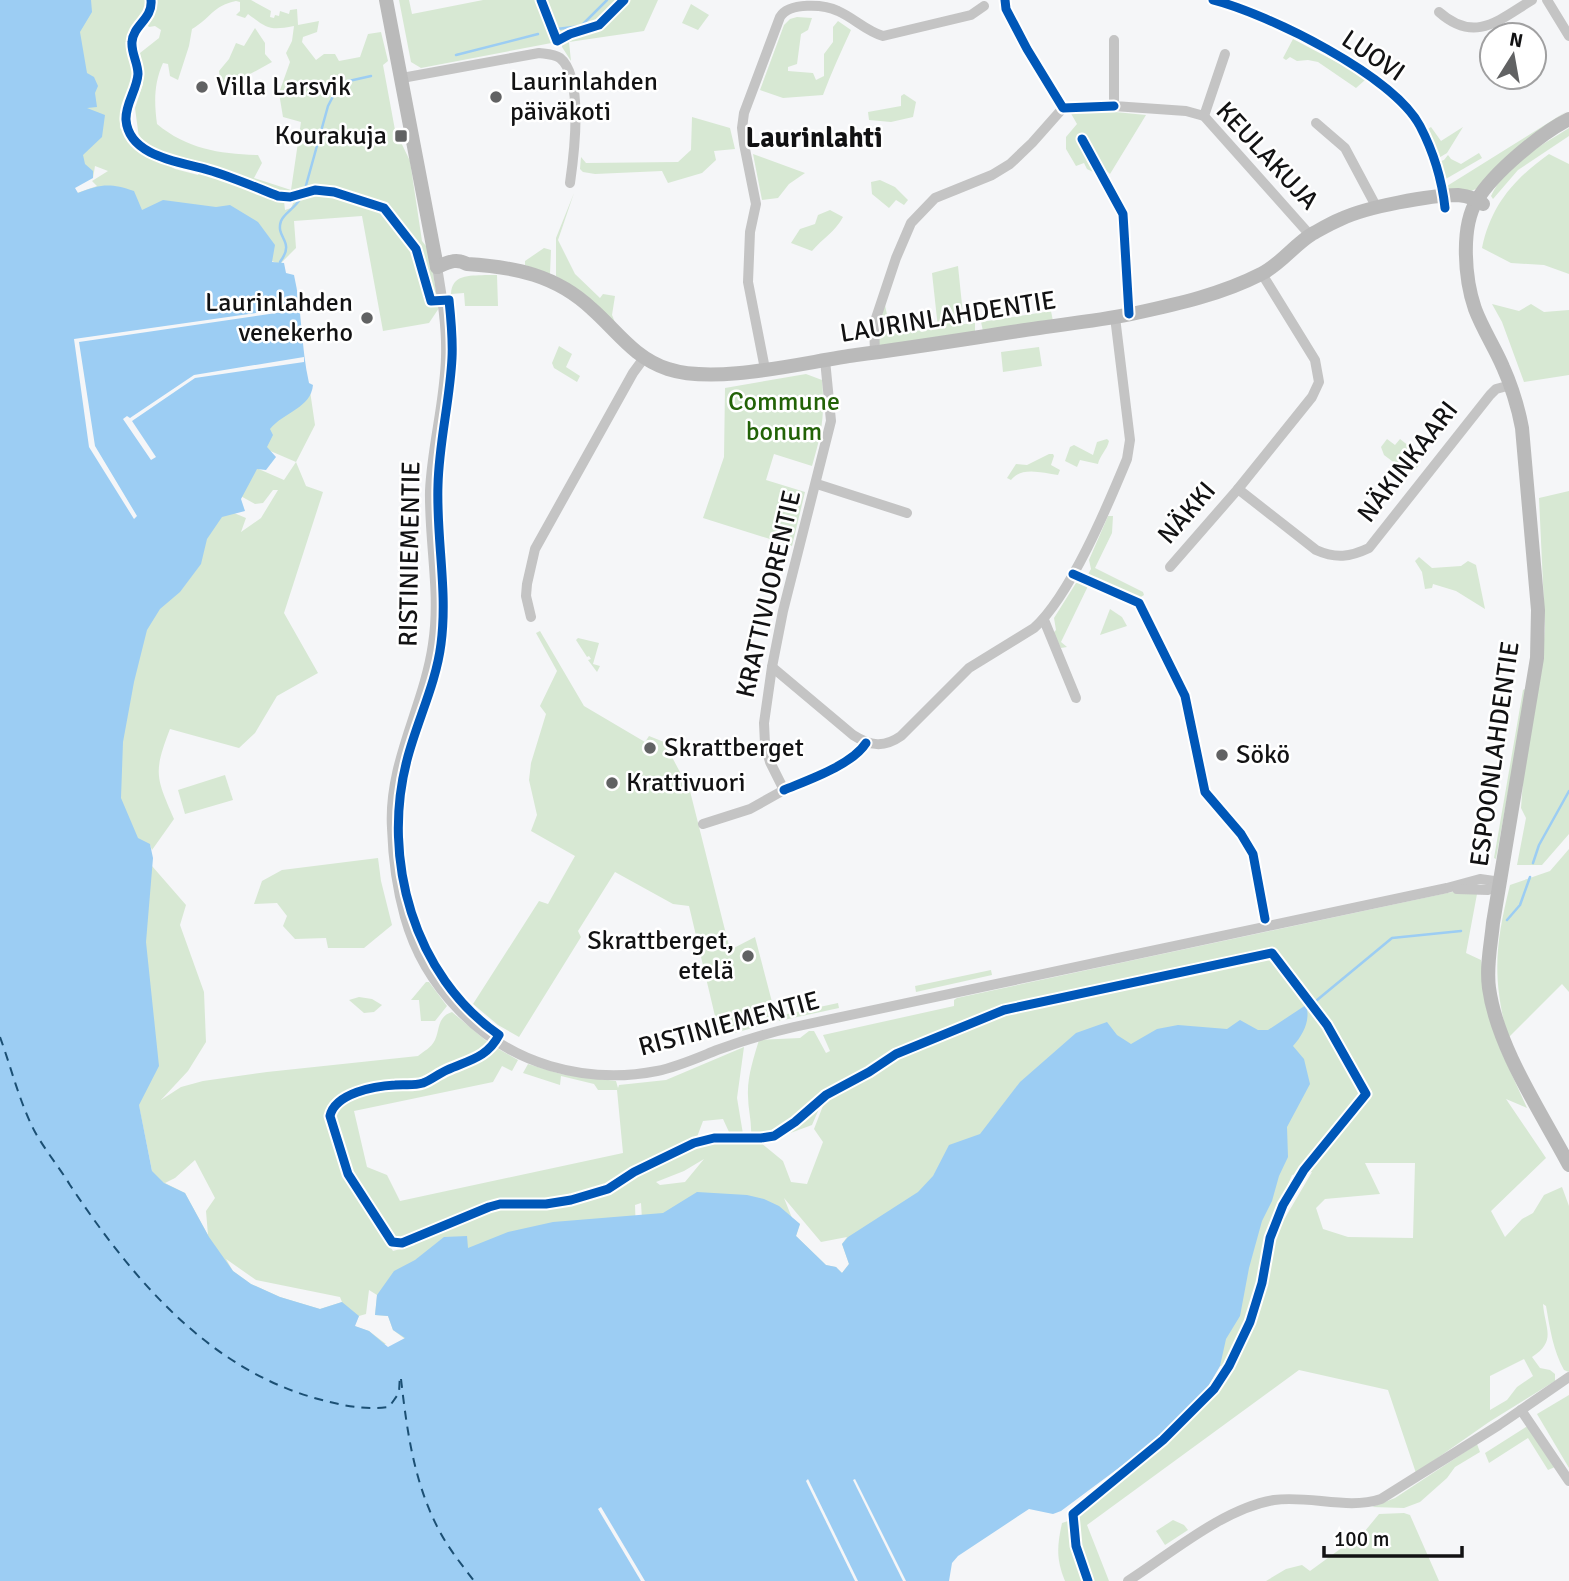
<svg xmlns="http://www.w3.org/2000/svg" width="1569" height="1581" viewBox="0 0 1569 1581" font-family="Signika,sans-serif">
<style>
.green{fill:#d7e8d3;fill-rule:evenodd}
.water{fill:#9ccdf3}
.pier{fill:#f5f6f8}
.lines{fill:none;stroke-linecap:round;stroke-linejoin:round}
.stream{stroke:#9ccdf3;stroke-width:2.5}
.ferry{stroke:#1b4f73;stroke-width:2;stroke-dasharray:9 7;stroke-linecap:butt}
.street{stroke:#c4c4c4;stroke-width:10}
.secondary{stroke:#bababa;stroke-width:14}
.cycleway-casing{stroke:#fff;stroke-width:13}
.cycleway{stroke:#0057b8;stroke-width:9}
.poi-dot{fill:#616263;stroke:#fff;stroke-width:2.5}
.labels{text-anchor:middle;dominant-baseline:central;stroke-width:5;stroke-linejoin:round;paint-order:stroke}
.street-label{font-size:26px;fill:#121213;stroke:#fff}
.poi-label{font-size:26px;fill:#121213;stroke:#fff;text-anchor:start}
.park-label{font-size:26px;fill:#226207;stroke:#fff}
.neighbourhood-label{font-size:28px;font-weight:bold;fill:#121213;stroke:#fff}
</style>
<rect width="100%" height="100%" fill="#f5f6f8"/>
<!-- green -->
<g class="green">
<path d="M30 0H149C149 18 135 23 129 38 125 48 135 64 135 75 134 95 119 106 120 128L145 153 175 169 198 175 200 171 207 172 275 200 284 201 285 210 291 208 296 197 275 193 235 178V175L172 160 149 149 139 138 135 108 143 84 140 53 159 38 161 30 155 26 149 27 146 23 152 12 153 0H251L271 11 270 17 274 18 275 15 279 16 280 11 289 14 290 10 297 9 298 25 319 21 317 32 303 37 302 42 316 60 324 54H335L339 61 360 57 368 34 381 32 388 61 383 65 395 130 410 161 422 241 429 250 439 308 429 323 383 331 362 216 294 221 296 248 280 264 77 193 97 186 92 181 108 171 95 166 93 178 71 170ZM236 1 240 2V11L236 15 245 18 248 14C267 28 269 31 294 26L292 41 286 53 290 62 279 93 283 117 301 122 291 190 254 178 262 163 258 155C220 154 187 149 157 124 154 102 154 83 163 63L168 64 170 76 178 80 189 46 192 29C211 18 212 6 236 1Z"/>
<polygon points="399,0 409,0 412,14 483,0 658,0 644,31 569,42 571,61 562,47 562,41 421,68 411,62"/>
<polygon points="691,4 709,15 698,30 682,23"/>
<path d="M797 17 812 18 808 30 801 34 797 64 788 67V71L813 73 816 80 824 76V54L833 42V27L838 21 851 30C841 52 831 73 823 95L783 98 760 90 784 25 790 19Z"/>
<polygon points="255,28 265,43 265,54 272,62 221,90 219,71 229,59 236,43 244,46"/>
<polygon points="1293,39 1344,66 1365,80 1356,88 1318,62 1308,60 1297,61 1290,57 1286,60 1283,58"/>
<polygon points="904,94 916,102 913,117 891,122 869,120 868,112 901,106 901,96"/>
<polygon points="1084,109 1146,115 1110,174 1097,162 1094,164 1096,168 1093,172 1087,169 1084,163 1076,166 1066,149 1066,137 1077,124 1069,110"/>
<polygon points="1567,111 1540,130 1478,188 1469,192 1446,190 1447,186"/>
<polygon points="692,117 730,128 735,149 714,151 716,160 702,173 668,183 662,171 595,174 583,172 580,169 581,157 586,163 678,162 691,150"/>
<polygon points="1431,127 1441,141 1463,127 1447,153 1437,159 1428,129"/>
<path d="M1569 128V136L1518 170 1493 199 1491 196C1506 164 1540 146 1569 128Z"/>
<polygon points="1479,153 1482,158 1444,180 1438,162 1444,160 1448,155 1451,159 1461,164"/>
<polygon points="753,154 805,173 789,184 778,198 762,200"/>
<path d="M1549 154 1569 164V274L1544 265 1511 263 1482 248C1491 205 1514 179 1549 154Z"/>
<polygon points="880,180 895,187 908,200 904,205 896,200 889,208 872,194 871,182"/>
<polygon points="574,193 558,240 575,274 600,298 603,294 615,296 612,315 616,325 586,295 556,276 556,238"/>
<path d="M830 210 843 217C835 232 823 238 812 251L791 243 800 229 815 224 818 215Z"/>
<polygon points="544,248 551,250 550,274 525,265 525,261"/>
<polygon points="958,266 964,324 975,323 975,332 882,346 877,343 877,331 885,305 891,334 938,328 932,273"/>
<path d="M485 275H497L498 306H465L464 293 451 294C452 274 469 276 485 275Z"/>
<polygon points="1492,304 1519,311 1531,304 1544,312 1569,310 1569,375 1524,382 1502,322"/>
<polygon points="1051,311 1053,321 983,331 981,322"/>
<polygon points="559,346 572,354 566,367 580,376 577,382 554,368 552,363"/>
<polygon points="1039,347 1042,366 1003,372 1001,352"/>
<path d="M806 374 822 380C825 415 822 432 812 466L774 454 766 480 805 492 792 546 703 518 724 457 725 388Z"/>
<path d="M310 391 315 425 296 462 306 486 323 492 284 613 318 673 277 696 255 733 239 748 170 729C153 773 156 777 174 819L152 850 150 845 142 852 110 777V684L222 508 246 518 241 532 261 518 278 490H273L263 503 255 504 237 494 247 464 284 480 296 462 242 439Z"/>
<path d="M1107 439 1109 441C1107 450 1100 455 1098 464L1080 460 1077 467 1065 461 1070 447 1074 445 1093 455 1097 442Z"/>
<polygon points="1387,439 1395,445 1400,439 1414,450 1410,456 1420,464 1414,471 1411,472 1397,463 1396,464 1384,455 1381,447"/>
<path d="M1049 454H1053L1054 456 1051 465 1060 470 1058 475C1042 473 1022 466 1011 480L1007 478 1016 464 1027 465Z"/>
<polygon points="1569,491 1569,834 1542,865 1517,865 1526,818 1521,808 1523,781 1542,664 1545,627 1539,498"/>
<polygon points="1108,516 1113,516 1112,533 1095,568 1143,592 1144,595 1139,598 1134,599 1087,576 1091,569 1089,560"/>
<polygon points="1419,557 1432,568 1461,566 1468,561 1476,565 1485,609 1456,591 1433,584 1432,588 1425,589 1422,572 1415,561"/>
<polygon points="1082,581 1089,584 1061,642 1067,647 1061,648 1053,633 1056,630 1054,618 1076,583"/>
<polygon points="1110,609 1122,617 1127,626 1100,635"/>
<polygon points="540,631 584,706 645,742 649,736 664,742 690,791 730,950 755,937 777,1021 724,1036 719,1033 689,906 673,904 615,872 578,931 581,937 519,1037 498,1025 473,1004 539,901 548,904 575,856 531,831 537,815 529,780 531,763 546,714 540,706 557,671 536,633"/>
<polygon points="578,638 599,643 593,664 600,666 597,672 588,660 591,659 589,656 587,657 576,640"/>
<polygon points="1527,688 1496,859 1494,858 1523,690"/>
<polygon points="225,775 233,800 185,814 178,790"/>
<path d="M1569 849V992L1562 984 1508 1038C1492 978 1495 945 1510 885L1550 871Z"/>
<polygon points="378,858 381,881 392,925 364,948 328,948 326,938 295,939 283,926 287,916 277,903 254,904 262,881 282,870"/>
<path d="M152 866 186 905 180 925 204 992 206 1042 188 1071 161 1100 181 1087 203 1081 267 1072 418 1056C424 1051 431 1048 435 1040 440 1029 437 1017 452 1012L490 1044 518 1060 512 1071 502 1066 493 1082 354 1111 367 1167 387 1175 400 1201 623 1153 617 1090H598L594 1084 561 1076 560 1085 523 1073 528 1064 561 1074 616 1081 618 1088 619 1085 666 1080 744 1047 737 1098 743 1134 729 1132 723 1119 703 1121 697 1137 617 1180 615 1186 686 1150 730 1139 761 1143 783 1161 791 1182 807 1184 823 1142 814 1129 826 1098 900 1055 958 1030 953 1029 904 1046 828 1088 812 1125 774 1139 762 1135 751 1136C752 1122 748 1109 748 1096 747 1077 754 1057 759 1040L800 1038 809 1031H814L826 1053 830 1051 823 1035 954 1006V1000L957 998 1452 892 1477 894 1466 953 1481 960 1488 1011 1501 1051 1527 1108 1506 1099 1546 1158 1491 1211 1505 1237 1522 1219 1533 1213 1544 1195 1562 1187 1569 1206V1372L1564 1370C1553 1350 1550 1329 1546 1306L1543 1304C1545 1329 1557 1341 1532 1357L1540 1368 1550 1370 1555 1374V1381L1489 1422 1416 1473 1388 1390 1299 1370 1087 1525 1109 1581H1091C1085 1560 1074 1536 1077 1514 1090 1498 1112 1487 1128 1475 1164 1448 1235 1388 1242 1343L1229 1366H1220L1203 1395 1167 1432 1019 1310 643 1236 641 1203 635 1205 636 1232 405 1339 393 1330 388 1316 375 1315 377 1295 369 1290 366 1314 359 1316 354 1326 369 1331 386 1344 296 1345 160 1211 139 1106 100 949ZM339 1097 342 1102 336 1114C341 1158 369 1204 394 1240L406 1235 415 1245 393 1251 343 1172 327 1117 330 1105ZM704 1159 685 1182 660 1185 656 1182 684 1171ZM195 1160 215 1198 206 1211 208 1235 185 1193 165 1183 175 1178ZM1365 1163H1415L1413 1238 1348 1237 1323 1229 1316 1208 1325 1199 1380 1194ZM1312 1172 1285 1218 1281 1216 1275 1222 1278 1208 1292 1175ZM784 1198 821 1242 847 1237 842 1244 849 1264 842 1273 836 1267 826 1265 796 1236 800 1224 792 1218ZM226 1259 256 1280 340 1297 342 1302 320 1309 280 1297 251 1284 233 1271ZM1524 1359 1533 1376 1517 1387 1507 1400 1490 1410V1376Z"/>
<polygon points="991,970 992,975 916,992 915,986"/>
<polygon points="426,982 429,982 447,1006 435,1021 421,1021 419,1000 411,1000"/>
<polygon points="359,997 372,999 382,1005 374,1012 364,1013 349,1000"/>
<polygon points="838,1003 839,1008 779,1021 778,1016"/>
<polygon points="1569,1395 1569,1468 1537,1414"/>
<polygon points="1529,1425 1555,1467 1548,1470 1528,1438 1489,1463 1485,1453"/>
<polygon points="1477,1444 1480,1452 1455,1467 1447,1478 1420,1502 1404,1508 1372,1507 1395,1498"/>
<polygon points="1404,1513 1410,1515 1439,1581 1266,1581 1286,1569 1302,1565 1310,1571 1365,1531 1379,1514"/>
<polygon points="1173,1520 1184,1525 1188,1530 1165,1545 1156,1531"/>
<path d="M1068 1521 1070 1522 1083 1581H1065C1056 1559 1057 1546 1062 1523Z"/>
</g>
<!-- water -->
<path class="water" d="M0 0H91L92 12 80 32 87 73 94 77 98 86 95 93 97 107 87 108 105 115 102 137 83 155 85 164 93 171V178L75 188 78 193C101 184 110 183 134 191L142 210 163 200 216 207 230 205 258 222 275 245 272 262 284 263 286 273 294 275C302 309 301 347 309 383L313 385C311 408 284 412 270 429L273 435 267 447 276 457 266 470 257 469 241 499 245 511 222 517 207 539 201 564 180 592 160 609 147 630 134 682 123 742 121 798 138 838 150 844 153 858 146 942 159 1066 139 1105 152 1171 164 1183 185 1193 209 1237 233 1271 251 1284 280 1297 320 1309 342 1302 359 1316 355 1326 369 1331 388 1347 405 1338 393 1330 388 1316 375 1315 377 1295 394 1271 415 1260 444 1237 467 1236 468 1248 508 1232 553 1222 663 1213 697 1192 747 1195 764 1199 779 1206 800 1224 796 1236 826 1265 836 1267 842 1273 849 1264 842 1244 848 1237 918 1192 933 1176 949 1145 980 1134 1020 1082 1076 1033 1107 1022 1117 1035 1131 1044 1157 1029 1178 1025 1227 1029 1240 1020 1258 1030H1268L1306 1005C1311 1020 1303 1035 1293 1046L1304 1059 1310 1084 1287 1127 1288 1157 1279 1176 1272 1201 1262 1221 1249 1268 1240 1316 1226 1339 1220 1366 1203 1395 1167 1432 1061 1511 1053 1514 1029 1509 958 1556 952 1563 949 1581H0Z"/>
<!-- pier -->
<g class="pier">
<polygon points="298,307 297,310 79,342 95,446 137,516 134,519 89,447 74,339"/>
<polygon points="304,357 304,362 195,378 132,421 156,457 151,460 123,419 127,416 130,418 194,375"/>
<polygon points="808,1479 858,1581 855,1581 806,1481"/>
<polygon points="855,1479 906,1581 903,1581 853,1480"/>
<polygon points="601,1507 645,1581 641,1581 598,1509"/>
</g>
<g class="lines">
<!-- stream -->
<g class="stream">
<polyline points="557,29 581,26 607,0"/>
<polyline points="456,55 538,34"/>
<polyline points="305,189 328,106 340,83 371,76"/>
<path d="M280 262C296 240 275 239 281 221 284 213 296 208 302 196"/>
<polyline points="1533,863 1539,845 1569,791"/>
<polyline points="1507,920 1520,905 1530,877"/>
<polyline points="1305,1010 1392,938 1461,931"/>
</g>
<!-- ferry -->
<g class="ferry">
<path d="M0 1037C11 1067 20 1104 35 1132 45 1150 59 1167 70 1185 132 1278 209 1371 322 1400 344 1406 366 1410 389 1407L399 1393 400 1374"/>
<path d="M401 1379C407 1431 414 1484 440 1532 449 1549 462 1565 474 1581"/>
</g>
<!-- street -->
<g class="street">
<polyline points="1547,0 1569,36"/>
<path d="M1439 12C1475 44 1499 20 1532 0"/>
<polyline points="1114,40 1114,106 1186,111 1204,116 1310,235"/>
<path d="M402 78 539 53C546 54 554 54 560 58 584 77 574 155 570 183"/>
<polyline points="1204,116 1225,54"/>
<polyline points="1316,123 1345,148 1377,208"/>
<path d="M437 267C442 297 447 327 446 357 445 402 432 446 430 491 429 542 441 593 433 644 424 707 388 763 392 828 393 857 397 888 405 917 424 986 481 1046 550 1066 584 1076 622 1078 657 1071 677 1067 697 1058 717 1050 742 1041 768 1033 794 1027 1012 982 1229 933 1447 888L1480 879 1501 882"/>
<path d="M1262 274 1315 360 1319 382 1312 397 1238 489 1316 550C1336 559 1350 557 1369 548L1490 395 1496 389 1511 385"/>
<polyline points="875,353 874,324 896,258 911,223 935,198 992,175 1010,164 1032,143 1063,108"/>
<path d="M765 369 748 282 750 232 756 204 744 144 742 128 744 113 780 17C789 2 824 4 838 11 854 18 866 31 883 36L971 15 984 6"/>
<polyline points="817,484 907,513"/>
<polyline points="1170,567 1238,489"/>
<polyline points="531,617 526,596 527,584 535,549 633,373 644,358"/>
<polyline points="1044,620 1076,698"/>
<path d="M772 667 853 735C870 746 884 748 901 736L969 668 1034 628C1070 596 1108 505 1127 459L1130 440 1115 317"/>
<polyline points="703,824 750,809 784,790 770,762 765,744 764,723 772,667 783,611 831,421 825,360"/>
<polyline points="1457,889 1488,890 1501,882"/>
<polyline points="1521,1410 1569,1481"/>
<path d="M1128 1581C1170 1554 1224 1508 1274 1500 1309 1495 1348 1510 1381 1499L1499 1425 1569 1377"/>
</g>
<!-- secondary -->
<g class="secondary">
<polyline points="386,0 437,267"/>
<path d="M1569 119C1541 133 1493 173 1477 200 1460 228 1465 280 1475 309 1483 330 1495 348 1503 367 1512 387 1518 407 1522 428L1538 610 1537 658 1493 923C1491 944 1486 966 1489 988 1497 1047 1541 1112 1569 1165"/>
<path d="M437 267C449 262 456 258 467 264 515 267 556 275 592 309 617 331 634 358 668 369 717 385 804 362 856 355 917 347 978 337 1039 328 1071 323 1104 320 1136 313 1178 304 1222 294 1261 274 1280 265 1294 245 1312 234 1321 229 1331 223 1341 219 1366 207 1430 195 1458 195 1467 196 1476 198 1483 204"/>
</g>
<!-- cycleway casing -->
<g class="cycleway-casing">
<g id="cycleway">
<path d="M151 0C153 19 133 25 132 42 131 53 138 63 138 74 137 90 125 104 126 120 129 157 181 162 208 170 232 177 255 187 278 196L290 197 315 190 334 192 384 208 416 249 431 301 449 300C451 319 453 339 452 358 450 400 439 442 438 485 436 538 448 590 441 644 436 684 417 721 407 760 381 859 414 976 499 1035 487 1058 469 1060 447 1070 438 1074 431 1080 423 1083 413 1086 405 1084 395 1085 375 1086 335 1093 330 1116L348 1174 392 1242 402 1243 489 1207 500 1204H546L571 1200 608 1189 634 1172 694 1143 714 1138H761L774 1136 795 1122 826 1095 869 1072 896 1054 1004 1010 1272 953 1327 1025 1366 1094 1304 1170 1283 1205 1270 1238 1262 1283 1250 1322 1229 1366 1214 1389 1163 1440 1073 1514 1076 1546 1088 1581"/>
<polyline points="541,0 557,41 570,34 599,25 624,0"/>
<polyline points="1005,0 1006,9 1027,49 1063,108 1114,106"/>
<path d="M1213 0C1268 14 1393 75 1420 126 1433 151 1442 180 1445 208"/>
<polyline points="1082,139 1123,214 1129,314"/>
<polyline points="1073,574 1139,603 1185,696 1205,792 1241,834 1253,854 1265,919"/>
<path d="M784 790C808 780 852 765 866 743"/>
</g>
</g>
<!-- cycleway -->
<use href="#cycleway" class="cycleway"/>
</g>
<!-- markers -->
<g class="poi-dot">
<circle cx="202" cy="87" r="7"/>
<circle cx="496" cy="97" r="7"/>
<rect x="394" y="129" width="14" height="14" rx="3.5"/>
<circle cx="367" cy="318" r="7"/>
<circle cx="650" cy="748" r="7"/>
<circle cx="1222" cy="755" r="7"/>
<circle cx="612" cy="783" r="7"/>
<circle cx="748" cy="956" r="7"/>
</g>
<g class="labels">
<!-- street labels -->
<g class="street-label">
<text transform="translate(1373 56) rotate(34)">LUOVI</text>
<text transform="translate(1267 156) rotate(47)">KEULAKUJA</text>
<text transform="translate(948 317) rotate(-9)">LAURINLAHDENTIE</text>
<text transform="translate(1408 462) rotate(-52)">NÄKINKAARI</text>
<text transform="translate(1187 513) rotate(-49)">NÄKKI</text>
<text transform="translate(410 554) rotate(-89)">RISTINIEMENTIE</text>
<text transform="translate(769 594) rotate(-77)">KRATTIVUORENTIE</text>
<text transform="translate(1495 754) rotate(-82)">ESPOONLAHDENTIE</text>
<text transform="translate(729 1024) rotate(-15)">RISTINIEMENTIE</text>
</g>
<!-- poi labels -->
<g class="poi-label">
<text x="510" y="82">Laurinlahden<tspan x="510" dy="30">päiväkoti</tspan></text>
<text x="216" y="87">Villa Larsvik</text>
<text x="387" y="136" text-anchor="end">Kourakuja</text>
<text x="353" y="303" text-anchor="end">Laurinlahden<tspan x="353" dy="30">venekerho</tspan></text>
<text x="664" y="748">Skrattberget</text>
<text x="1236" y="755">Sökö</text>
<text x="626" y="783">Krattivuori</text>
<text x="734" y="941" text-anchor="end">Skrattberget,<tspan x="734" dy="30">etelä</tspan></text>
</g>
<!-- park labels -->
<g class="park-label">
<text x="784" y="402">Commune<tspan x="784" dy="30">bonum</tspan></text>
</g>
<!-- neighbourhood labels -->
<g class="neighbourhood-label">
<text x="814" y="138">Laurinlahti</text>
</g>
</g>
<!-- north arrow -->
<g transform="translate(1513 56) rotate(11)"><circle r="33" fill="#ffffff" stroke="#a0a0a1" stroke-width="2"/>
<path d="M0-5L12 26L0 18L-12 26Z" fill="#616263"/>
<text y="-10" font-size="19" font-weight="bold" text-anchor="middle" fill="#121213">N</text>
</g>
<!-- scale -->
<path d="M1324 1546v10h138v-10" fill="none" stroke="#121213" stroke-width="3.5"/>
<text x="1334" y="1546" font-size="21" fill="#121213" stroke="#ffffff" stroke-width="5" paint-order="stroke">100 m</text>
</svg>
